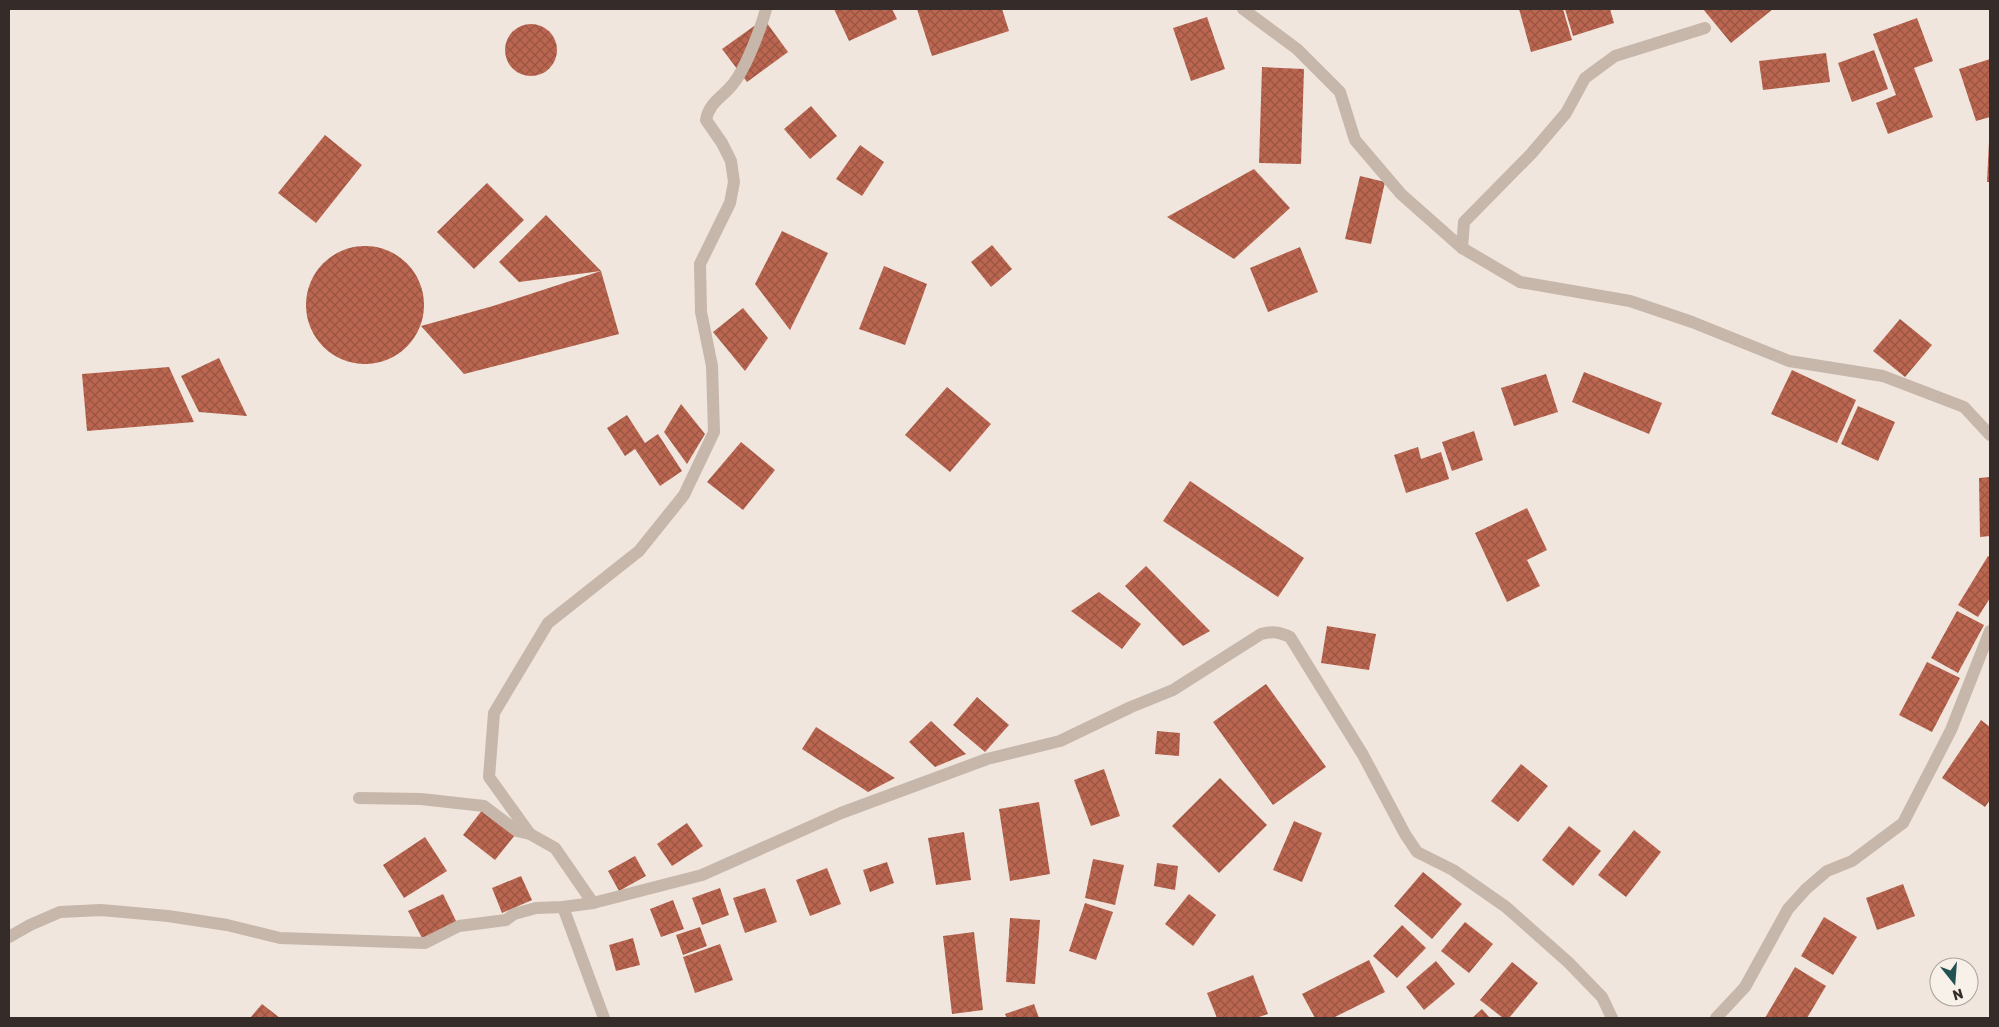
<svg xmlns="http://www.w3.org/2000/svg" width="1999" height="1027" viewBox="0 0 1999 1027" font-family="Rubik,sans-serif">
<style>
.building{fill:url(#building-cross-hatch)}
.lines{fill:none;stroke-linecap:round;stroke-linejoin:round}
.street{stroke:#c7b6aa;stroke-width:12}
</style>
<defs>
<pattern id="building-cross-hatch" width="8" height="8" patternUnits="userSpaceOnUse" patternTransform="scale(1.25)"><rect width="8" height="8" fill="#bb6650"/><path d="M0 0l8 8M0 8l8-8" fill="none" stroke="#995442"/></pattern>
</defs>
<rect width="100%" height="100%" fill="#f0e6dd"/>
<!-- building -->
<g class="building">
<polygon points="834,9 892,9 897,19 849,41"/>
<polygon points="917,9 1002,9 1009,31 932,56"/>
<polygon points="1519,9 1563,9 1572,40 1531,52"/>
<polygon points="1565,9 1610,9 1614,23 1573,36"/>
<polygon points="1703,9 1773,9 1731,43"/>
<polygon points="1207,17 1225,69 1191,81 1173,28"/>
<polygon points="1917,18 1933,61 1914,68 1933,117 1888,134 1876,103 1896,95 1873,34"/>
<polygon points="764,19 788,52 747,82 722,49"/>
<circle cx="531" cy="50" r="26"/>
<polygon points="1874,50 1888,89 1852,102 1838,63"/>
<polygon points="1826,53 1830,82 1763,90 1759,61"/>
<polygon points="1990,59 1990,117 1976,121 1959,69"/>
<polygon points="1262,67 1304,69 1301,164 1259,163"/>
<polygon points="811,106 837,136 810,159 784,129"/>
<polygon points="325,135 362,165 316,223 278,193"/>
<polygon points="1989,142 1990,142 1990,182 1987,182"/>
<polygon points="860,145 884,162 862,196 836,179"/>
<polygon points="1254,169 1290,208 1234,259 1167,217"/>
<polygon points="1360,176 1385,182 1371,244 1345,239"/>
<polygon points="487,183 524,220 474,269 437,232"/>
<polygon points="546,215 601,271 619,334 464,374 421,326 493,306 601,271 519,282 499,262"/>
<polygon points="782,231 828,253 790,330 755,284"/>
<polygon points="992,245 1012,269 991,287 971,262"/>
<circle cx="365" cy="305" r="59"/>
<polygon points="1300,247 1318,292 1268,312 1250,268"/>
<polygon points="884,266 927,284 905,345 859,329"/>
<polygon points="743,308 768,338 745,371 713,332"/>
<polygon points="1900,319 1932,345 1905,377 1873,351"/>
<polygon points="219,358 247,416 199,412 181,376"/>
<polygon points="169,367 194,422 87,431 82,374"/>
<polygon points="1792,370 1856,400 1837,443 1771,414"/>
<polygon points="1584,372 1662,403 1649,434 1572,402"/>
<polygon points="1546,374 1558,412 1514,426 1501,388"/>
<polygon points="947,387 991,424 950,472 905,435"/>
<polygon points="681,404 705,434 687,464 664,432"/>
<polygon points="1858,406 1895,422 1878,461 1841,444"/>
<polygon points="627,415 645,443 658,434 682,471 660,486 635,449 625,456 607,428"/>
<polygon points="1474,431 1483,460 1452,471 1442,442"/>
<polygon points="741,442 775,470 743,510 707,482"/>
<polygon points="1418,447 1421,459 1441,452 1449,479 1406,493 1394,455"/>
<polygon points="1990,477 1990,536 1980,537 1979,478"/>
<polygon points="1190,481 1304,558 1278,597 1163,521"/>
<polygon points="1527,508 1547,550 1527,560 1540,586 1507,602 1475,533"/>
<polygon points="1988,556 1990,557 1990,598 1978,617 1958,605"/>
<polygon points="1146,566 1210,631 1183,646 1125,586"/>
<polygon points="1099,592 1141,624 1122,649 1071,611"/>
<polygon points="1957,611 1984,625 1958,673 1931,658"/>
<polygon points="1327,626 1376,634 1369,670 1321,663"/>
<polygon points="1927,662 1960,678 1932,732 1899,715"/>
<polygon points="1266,684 1326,767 1273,805 1213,722"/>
<polygon points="977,697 1009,725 985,752 953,725"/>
<polygon points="1981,720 1990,727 1990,800 1985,807 1942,778"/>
<polygon points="931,721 966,754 935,767 909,742"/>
<polygon points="816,727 895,778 868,792 802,749"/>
<polygon points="1157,731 1180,733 1179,756 1155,754"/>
<polygon points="1521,764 1548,786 1518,822 1491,801"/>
<polygon points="1104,769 1120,816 1091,826 1074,780"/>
<polygon points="1220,778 1267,825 1219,873 1172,826"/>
<polygon points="1039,802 1050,874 1010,881 999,809"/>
<polygon points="483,809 515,835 495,860 463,835"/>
<polygon points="1294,821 1322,833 1302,882 1273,870"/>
<polygon points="687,823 703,846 672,866 657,844"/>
<polygon points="1569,826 1601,851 1573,886 1542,860"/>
<polygon points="1634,830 1661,852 1626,897 1598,875"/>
<polygon points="964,832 971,880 936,885 928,838"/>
<polygon points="425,837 447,871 404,898 383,865"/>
<polygon points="635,856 646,876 619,891 608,871"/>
<polygon points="1093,859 1124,865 1115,905 1085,898"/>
<polygon points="887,862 894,883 870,892 863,870"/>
<polygon points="1157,863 1178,866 1175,890 1154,886"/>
<polygon points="827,868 841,904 810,916 796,880"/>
<polygon points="1423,872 1462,904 1432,939 1394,906"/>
<polygon points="521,876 532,900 502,913 492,888"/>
<polygon points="1903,884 1915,916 1877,930 1866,898"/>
<polygon points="720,888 729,915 702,925 692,898"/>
<polygon points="765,888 777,922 745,933 733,898"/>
<polygon points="443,894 457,923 423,940 408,911"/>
<polygon points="1189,894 1216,915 1193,946 1165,924"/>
<polygon points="673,900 684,929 661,937 650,909"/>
<polygon points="1085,903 1113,912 1096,960 1069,951"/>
<polygon points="1824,917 1857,937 1833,975 1801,956"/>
<polygon points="1010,918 1040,920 1035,984 1006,982"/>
<polygon points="1465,922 1493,944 1469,973 1441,951"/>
<polygon points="1402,925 1426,948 1397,978 1373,956"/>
<polygon points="700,927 707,946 683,955 676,935"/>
<polygon points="974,932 983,1010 952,1014 943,936"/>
<polygon points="633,938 640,965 616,971 609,945"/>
<polygon points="720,944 733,980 695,993 683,957"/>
<polygon points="1369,960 1385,992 1333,1018 1315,1018 1302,994"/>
<polygon points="1436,961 1455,984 1424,1010 1406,987"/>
<polygon points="1512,962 1538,983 1509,1018 1503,1018 1480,1000"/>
<polygon points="1795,967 1826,986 1807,1018 1765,1018"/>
<polygon points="1253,975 1268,1014 1256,1018 1217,1018 1207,993"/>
<polygon points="262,1004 280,1018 250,1018"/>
<polygon points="1034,1004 1039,1018 1007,1018 1005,1014"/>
<polygon points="1482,1009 1490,1018 1472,1018"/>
</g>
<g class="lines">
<!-- street -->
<g class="street">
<polyline points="1243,9 1297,49 1340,92 1355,140 1401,194 1462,248 1520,282 1630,301 1692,322 1789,361 1883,376 1964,407 1990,435"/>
<polyline points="1462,248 1464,222 1531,154 1566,113 1585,78 1615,56 1705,28"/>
<polyline points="359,798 421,799 484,806 517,831 530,834 555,848 593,903"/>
<path d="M530 834 489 777 494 713 548 623 639 551 684 495 714 432 712 366 701 312 700 264 730 203 734 182 731 161 722 143 706 120C709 102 723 97 733 84 746 68 761 28 766 9"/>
<polyline points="563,907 604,1018"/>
<path d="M9 937 30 925 60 912 101 910 168 916 227 925 280 938 425 943 459 926 506 920 514 914 536 908 563 907 593 903 702 875 841 813 987 759 1060 741 1131 707 1173 690 1261 634C1273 631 1279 632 1290 637L1363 755 1405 834 1417 852 1453 870 1506 907 1568 962 1602 997 1612 1018"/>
<polyline points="1716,1018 1745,987 1788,909 1806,889 1827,871 1852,861 1903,823 1951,730 1990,631"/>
</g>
</g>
<!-- border -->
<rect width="1999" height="1027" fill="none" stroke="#352c29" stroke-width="20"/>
<!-- north arrow -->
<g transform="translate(1954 982) rotate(163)"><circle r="24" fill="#f8f1e9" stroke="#aaa29c"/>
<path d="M0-4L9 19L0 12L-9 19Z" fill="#225253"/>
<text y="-8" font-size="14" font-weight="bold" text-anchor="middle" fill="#352c29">N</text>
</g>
</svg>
